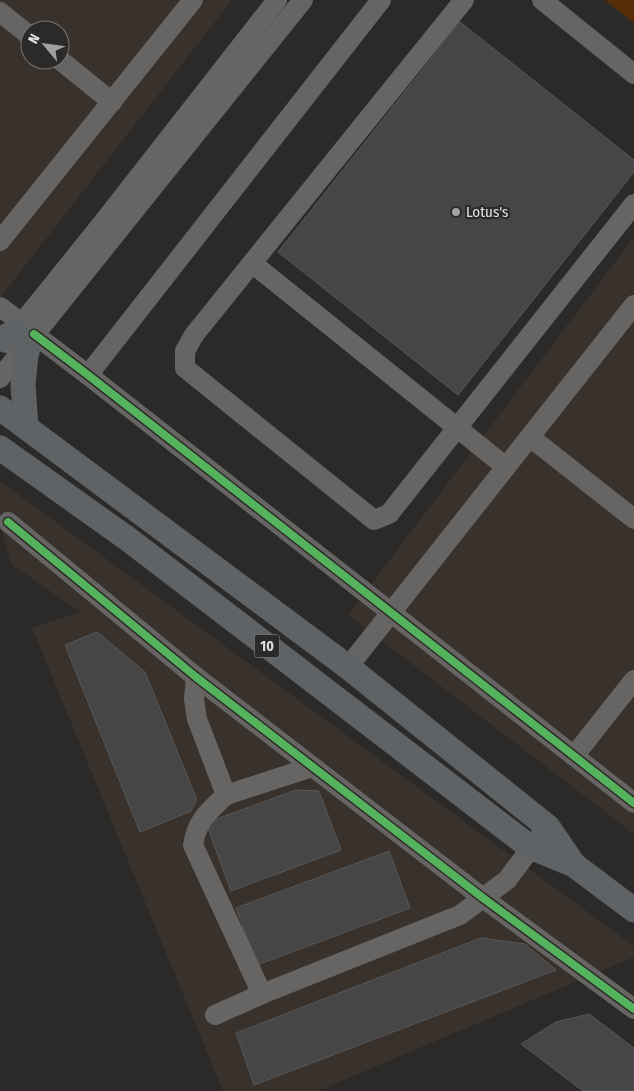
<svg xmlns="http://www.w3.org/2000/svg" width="634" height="1091" viewBox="0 0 634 1091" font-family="'Fira Sans Condensed',sans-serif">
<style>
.built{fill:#38312c;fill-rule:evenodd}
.green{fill:#552d06}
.building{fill:#474646;stroke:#595857}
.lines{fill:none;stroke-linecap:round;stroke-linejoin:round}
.minor{stroke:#666564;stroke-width:20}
.major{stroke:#5f6366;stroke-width:25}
.cycleway-casing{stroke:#2c2a28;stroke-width:11}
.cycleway{stroke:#56b35d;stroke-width:8}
.poi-dot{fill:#a3a1a0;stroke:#2c2a28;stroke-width:2}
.labels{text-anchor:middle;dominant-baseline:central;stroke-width:4.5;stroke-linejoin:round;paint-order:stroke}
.shield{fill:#2c2a28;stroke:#acaaa9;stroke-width:1}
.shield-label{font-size:14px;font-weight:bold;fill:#e3e1e0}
.poi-label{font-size:15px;fill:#e3e1e0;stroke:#2c2a28;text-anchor:start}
</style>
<rect width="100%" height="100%" fill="#2b2a29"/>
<!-- built -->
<g class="built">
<path d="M0 0H232L0 298ZM30 30H60V60H30Z"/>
<polygon points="634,237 634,834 348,615"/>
<polygon points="0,481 634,946 634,957 318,1091 223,1091 32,628 80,612 11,564 0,524"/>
</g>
<!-- green -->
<polygon class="green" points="605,0 634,0 634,23"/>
<!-- building -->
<g class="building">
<polygon points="460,22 634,160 634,172 458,395 278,252"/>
<polygon points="97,632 145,672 197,800 191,811 140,832 65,645"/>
<polygon points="296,790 319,791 341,850 231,891 206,823"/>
<polygon points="389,851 410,908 257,965 236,908"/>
<polygon points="481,938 525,944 556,970 254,1085 236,1033"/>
<polygon points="589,1014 634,1048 634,1091 583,1091 521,1044 556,1022"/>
</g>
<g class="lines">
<!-- minor -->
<g class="minor">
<polyline points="464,0 194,335 185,351 185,368 374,520 389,514 634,204"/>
<polyline points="542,0 634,74"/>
<polyline points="0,12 30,36"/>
<polyline points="60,60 112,102"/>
<polyline points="0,241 193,0"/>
<polyline points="252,263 506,467"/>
<polyline points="0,307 22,323"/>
<polyline points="34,334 88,375 634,803"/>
<polyline points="6,343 101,225 277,0"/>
<polyline points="88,375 381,0"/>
<polyline points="0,378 303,0"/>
<polyline points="530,437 634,519"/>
<polyline points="8,522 196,677 483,898 634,1009"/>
<polyline points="348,667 634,305"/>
<polyline points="196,677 194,699 197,719 226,795 312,767"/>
<polyline points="574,756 634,680"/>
<path d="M226 795C208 812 197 820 193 845L262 994"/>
<polyline points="215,1015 262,994 460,915 507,880 540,836"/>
</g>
<!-- major -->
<g class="major">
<polyline points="0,339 15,332"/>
<polyline points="0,408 348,667 548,827 574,865"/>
<polyline points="26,427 23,385 26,355 30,341"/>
<polyline points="0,448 128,539 530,847 574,865 634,910"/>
</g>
<!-- cycleway casing -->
<g class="cycleway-casing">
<g id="cycleway">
<polyline points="34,334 88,375 634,803"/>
<polyline points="8,522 196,677 483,898 634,1009"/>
</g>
</g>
<!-- cycleway -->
<use href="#cycleway" class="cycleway"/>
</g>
<!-- markers -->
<circle class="poi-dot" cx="456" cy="212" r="5"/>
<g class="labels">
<!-- shield labels -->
<rect class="shield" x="254.5" y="634.5" width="25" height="23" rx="4"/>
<g class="shield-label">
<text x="267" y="646">10</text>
</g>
<!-- poi labels -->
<g class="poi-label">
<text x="466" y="212">Lotus's</text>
</g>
</g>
<!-- north arrow -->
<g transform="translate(45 45) rotate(299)"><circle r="24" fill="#2c2a28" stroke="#757372"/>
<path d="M0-4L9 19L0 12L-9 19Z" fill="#a3a1a0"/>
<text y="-8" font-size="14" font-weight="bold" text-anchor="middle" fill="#e3e1e0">N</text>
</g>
</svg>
